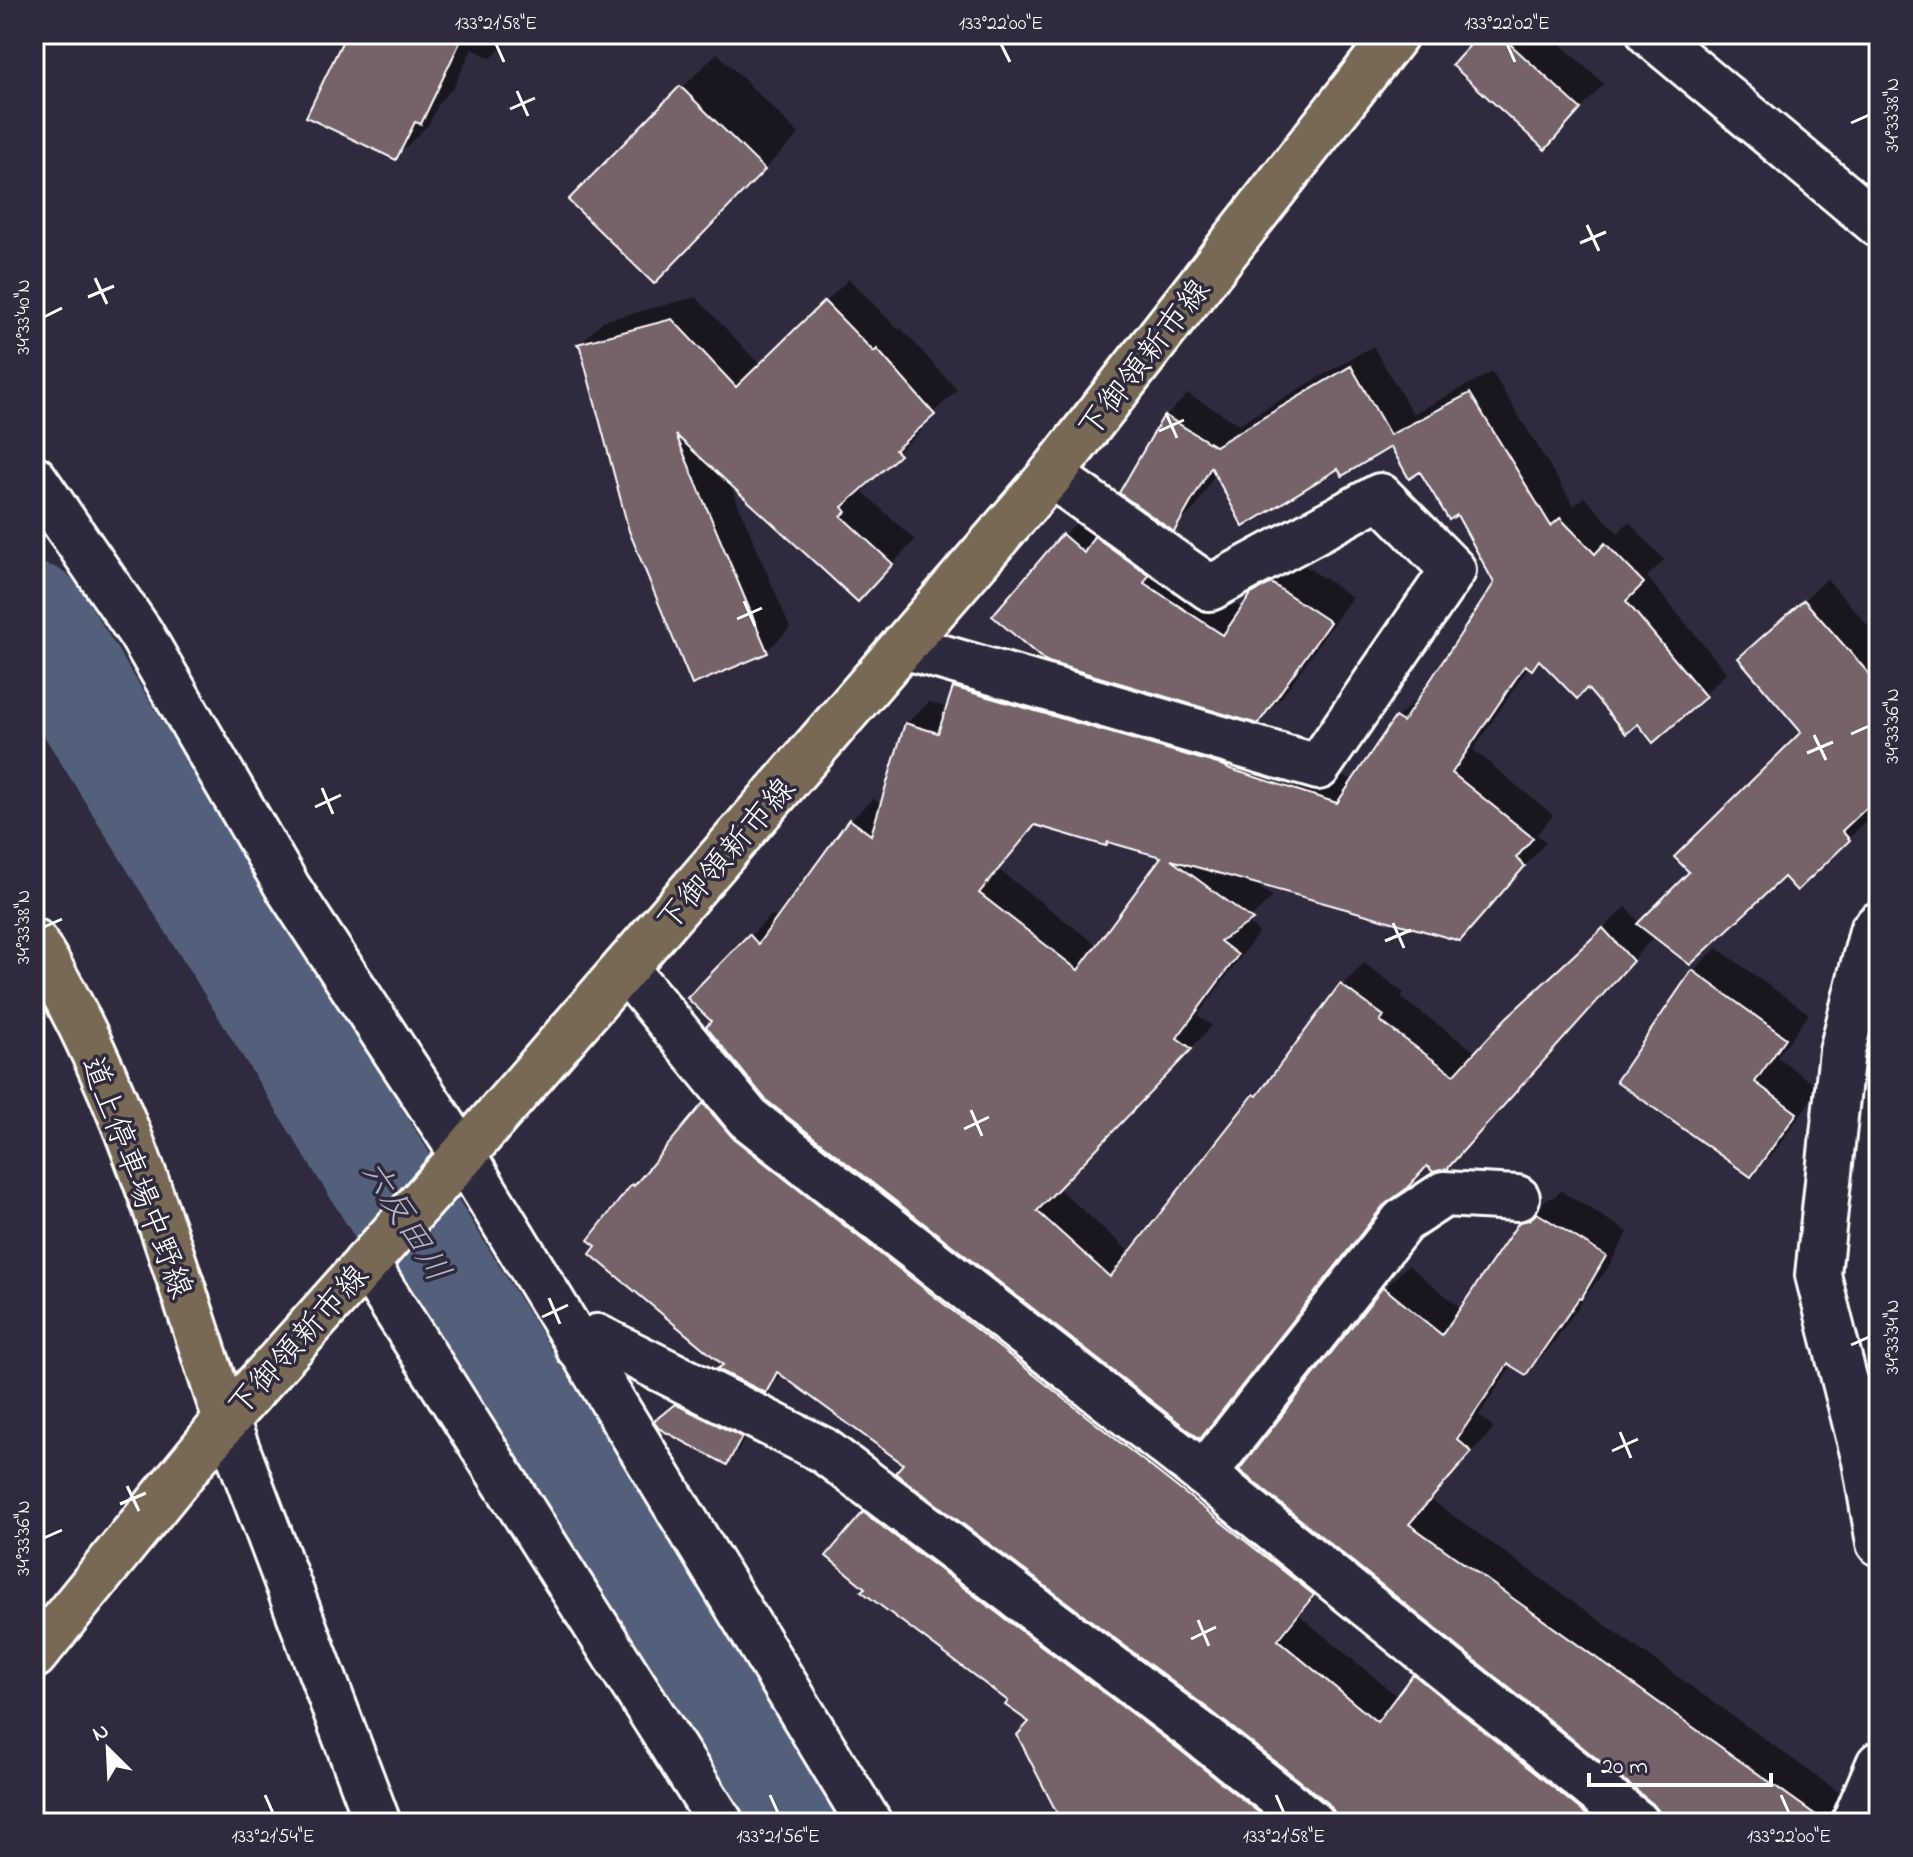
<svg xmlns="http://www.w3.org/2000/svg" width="1913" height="1857" font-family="'Indie Flower','Klee One',sans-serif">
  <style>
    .shadow { fill: #0007; fill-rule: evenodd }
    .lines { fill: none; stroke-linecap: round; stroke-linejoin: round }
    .river { stroke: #53607b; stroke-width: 108 }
    .building { fill: #756369; stroke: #fff; stroke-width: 2; fill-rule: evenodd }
    .minor-casing { stroke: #fff; stroke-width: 50 }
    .major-casing { stroke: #fff; stroke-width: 50 }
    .minor { stroke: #2f2a3d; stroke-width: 44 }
    .major { stroke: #776954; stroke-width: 44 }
    .ticks { fill: none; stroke: #fff; stroke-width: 3 }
    .labels { text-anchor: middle; stroke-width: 7; stroke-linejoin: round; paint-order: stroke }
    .street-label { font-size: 32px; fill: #fff; stroke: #2f2a3d }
    .water-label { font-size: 34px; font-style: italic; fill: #b2b7c4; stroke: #2f2a3d }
    .neatline { fill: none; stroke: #fff; stroke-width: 3 }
    .ticks-label { font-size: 20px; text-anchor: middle; fill: #fff }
  </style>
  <rect width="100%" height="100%" fill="#2f2a3d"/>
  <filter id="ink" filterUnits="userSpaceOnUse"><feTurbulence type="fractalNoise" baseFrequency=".0125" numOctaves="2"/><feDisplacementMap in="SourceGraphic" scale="16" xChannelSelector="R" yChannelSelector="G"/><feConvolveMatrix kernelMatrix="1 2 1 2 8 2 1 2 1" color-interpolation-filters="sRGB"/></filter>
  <g filter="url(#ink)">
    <!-- shadow -->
    <g class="shadow">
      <path d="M348,34H515L491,58L472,49L453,88L440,101L429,124L395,158Z"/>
      <path d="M1483,34H1549L1604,84L1545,147Z"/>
      <path d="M717,53L799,134L654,281L571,200Z"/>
      <path d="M849,279L899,330L901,328L957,390L918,427L922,430L865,483L868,487L863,492L915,540L881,576L728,480L790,628L767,651L580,344L603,321L696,297L761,366Z"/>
      <path d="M1373,346L1413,414L1492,372L1574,506L1584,497L1618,533L1629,522L1664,560L1647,577L1727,673L1653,740L1638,721L1587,685L1541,659L1531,668L1529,666L1473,750L1553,815L1537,834L1546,842L1482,916L1459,939L1251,881L1273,897L1246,922L1259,932L1198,1015L1212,1026L1058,1188L1131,1253L1255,1095L1274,1077L1342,986L1364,963L1404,993L1401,998L1477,1053L1531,996L1626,907L1640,923L1692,872L1804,732L1741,658L1827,579L1879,638V809L1797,888L1784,874L1655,935L1469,1144L1428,1164L1394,1196L1222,1414L1200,1436L714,1021L690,998L772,914L778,920L851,820L873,798L882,805L906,724L929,702L949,708L955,688L977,666L1355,780L1397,718L1419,696L1421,698L1497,583L1458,513L1420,470L1391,445L1339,467L1216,472L1196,507L1173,529L1166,416L1188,394L1239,424ZM1038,823L1164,856L1098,946L999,870Z"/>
      <path d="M1087,512L1167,558L1243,609L1278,571L1296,560L1352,597L1282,697L1258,721L1063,536Z"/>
      <path d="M1717,948L1809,1014L1777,1057L1819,1088L1775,1151L1751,1175L1693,971Z"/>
      <path d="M728,1081L1335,1570L1300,1616L1398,1697L1414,1676L1437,1652L1652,1823H1338L1337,1812L1329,1802L905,1464L783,1373L765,1391L725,1364L591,1240L634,1185Z"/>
      <path d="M1561,1191L1628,1232L1604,1274L1595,1283L1549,1349L1526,1373L1513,1364L1479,1415L1494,1428L1430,1499L1844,1796L1824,1823H1663L1662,1814L1654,1802L1242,1470L1385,1288L1408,1265L1462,1309L1521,1224L1545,1200L1554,1197Z"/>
      <path d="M688,1393L752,1425L738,1451L726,1463L668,1410Z"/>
      <path d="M888,1490L1328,1823H1064L1031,1722L1011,1701L829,1556Z"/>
    </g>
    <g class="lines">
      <!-- river -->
      <path class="river" d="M34,617L781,1823"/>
    </g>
    <!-- building -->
    <g class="building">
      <path d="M346,34H464L421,124L415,122L396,160L306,117Z"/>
      <path d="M1480,34H1499L1581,109L1545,150L1452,65Z"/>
      <path d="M680,86L765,170L654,284L568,200Z"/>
      <path d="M824,301L874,352L877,349L935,415L895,450L900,455L842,507L846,512L841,516L893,564L858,602L676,435L768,653L692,685L629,531L580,347L577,344L672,319L736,387Z"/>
      <path d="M1351,366L1390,435L1470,393L1551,526L1560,518L1595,554L1605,543L1644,583L1626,601L1706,697L1653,743L1638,724L1626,734L1587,688L1577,699L1539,660L1532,670L1525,665L1452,773L1533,838L1516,858L1525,866L1460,941L1171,860L1253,920L1220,941L1238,955L1177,1038L1192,1049L1037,1211L1110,1277L1254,1094L1257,1096L1340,984L1384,1016L1380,1021L1454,1075L1506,1018L1603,928L1633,961L1447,1169L1433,1172L1427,1166L1406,1189L1383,1206L1200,1439L766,1100L706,1027L711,1021L687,998L749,934L758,944L849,819L871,835L905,723L938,733L953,687L1228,767L1227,768L1337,803L1395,717L1403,722L1494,583L1457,515L1449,520L1420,472L1409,479L1391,447L1342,476L1338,469L1243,527L1211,467L1174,532L1119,493L1164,415L1215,446ZM1035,825L1106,846L1108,842L1161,857L1078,970L979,893Z"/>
      <path d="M1062,534L1084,553L1094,536L1149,575L1144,583L1223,635L1251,594L1271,583L1330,622L1258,724L1045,661L992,616Z"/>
      <path d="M1804,600L1879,685V796L1842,831L1850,840L1797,891L1784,877L1690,965L1637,924L1689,872L1674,857L1801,732L1738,658Z"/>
      <path d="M1692,970L1786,1038L1755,1082L1797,1113L1751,1177L1616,1081Z"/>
      <path d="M703,1103L733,1138L1314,1595L1278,1640L1377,1722L1413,1674L1597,1823H1336L1335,1813L1328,1803L1210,1710L895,1473L903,1464L777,1372L766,1393L717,1369L723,1365L590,1254L596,1246L588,1240L632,1184L634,1186Z"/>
      <path d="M1537,1213L1606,1256L1581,1299L1579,1298L1526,1375L1508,1364L1457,1439L1472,1452L1409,1524L1827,1823H1661L1660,1813L1653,1804L1239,1470L1383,1287L1442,1335L1519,1222L1529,1220Z"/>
      <path d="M675,1404L742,1437L727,1465L658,1428L654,1421Z"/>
      <path d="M863,1512L1180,1750L1272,1823H1062L1017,1735L1029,1722L1005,1705L1008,1701L861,1591L865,1588L826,1556Z"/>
    </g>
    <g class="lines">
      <defs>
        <g id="minor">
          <path d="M1650,34L1879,225"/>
          <path d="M34,478L141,634L288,888L463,1155L869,1823"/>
          <path d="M903,646L1318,767L1453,570L1380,496L1210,588L1051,475"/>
          <path d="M1879,924L1872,931L1842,1051L1818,1275L1865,1461L1879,1543"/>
          <path d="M625,968L748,1118L1204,1474L1637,1823"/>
          <path d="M366,1263L721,1823"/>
          <path d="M578,1347L597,1337L823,1450L1195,1730L1312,1823"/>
          <path d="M226,1420L378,1823"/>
          <path d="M1204,1474L1403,1221L1444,1194L1517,1198"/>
          <path d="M1854,1823L1879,1764"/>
        </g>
        <g id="major">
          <path d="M34,941C125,1087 171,1258 226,1420"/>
          <path d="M34,1656L226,1420L463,1155L1051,475L1396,34"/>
        </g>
      </defs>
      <!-- minor casing -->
      <use href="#minor" class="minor-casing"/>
      <!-- major casing -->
      <use href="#major" class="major-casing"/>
      <!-- minor -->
      <use href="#minor" class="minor"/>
      <!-- major -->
      <use href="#major" class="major"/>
    </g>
  </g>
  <!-- ticks -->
  <path class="ticks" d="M496,44L504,62M1001,44L1010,62M1507,44L1515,62M517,91L528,116M510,109L535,98M1851,123L1869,115M1587,225L1599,251M1580,243L1606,232M95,278L107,304M88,297L114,286M44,317L62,308M1166,413L1177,438M1159,431L1184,420M744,601L755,626M737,619L762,608M1851,734L1869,726M1814,735L1826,760M1807,753L1833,742M322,788L333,814M315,807L341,795M1393,923L1404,948M44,927L62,919M1385,941L1411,930M971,1110L982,1136M964,1129L989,1117M549,1298L560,1324M542,1317L568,1305M1851,1345L1869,1337M1620,1432L1631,1458M1612,1451L1638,1439M127,1486L139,1511M120,1504L146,1493M44,1538L62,1530M1198,1620L1209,1646M1191,1639L1216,1627M265,1795L273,1813M770,1795L778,1813M1276,1795L1284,1813M1781,1795L1789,1813"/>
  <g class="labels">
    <!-- street labels -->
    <g class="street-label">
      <text transform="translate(1143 358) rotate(-52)" y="11">下御領新市線</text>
      <text transform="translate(725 854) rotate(-49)" y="11">下御領新市線</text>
      <text transform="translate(138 1177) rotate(69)" y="11">道上停車場中野線</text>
      <text transform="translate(297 1340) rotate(-48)" y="11">下御領新市線</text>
    </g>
    <!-- water labels -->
    <g class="water-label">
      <text transform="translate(407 1220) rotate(58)" y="12">六反田川</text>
    </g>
  </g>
  <!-- margin -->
  <rect width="1913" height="1857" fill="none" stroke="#2f2a3d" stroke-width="88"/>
  <!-- north arrow -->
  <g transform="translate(108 1749) rotate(336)" stroke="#2f2a3d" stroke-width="6" paint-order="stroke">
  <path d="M0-6L14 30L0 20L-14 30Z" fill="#ffffff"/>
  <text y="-12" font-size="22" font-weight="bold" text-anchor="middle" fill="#ffffff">N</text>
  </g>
  <!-- scale -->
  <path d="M1589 1773v12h182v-12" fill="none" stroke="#ffffff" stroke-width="4"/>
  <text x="1601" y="1773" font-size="24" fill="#ffffff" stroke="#2f2a3d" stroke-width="6" paint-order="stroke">20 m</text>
  <rect x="44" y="44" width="1825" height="1769" class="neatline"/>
  <g class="ticks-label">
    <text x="496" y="29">133°21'58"E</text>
    <text x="1001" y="29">133°22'00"E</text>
    <text x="1507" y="29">133°22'02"E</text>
    <text transform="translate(1891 115) rotate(-90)" y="7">34°33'38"N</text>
    <text transform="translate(22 317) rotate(-90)" y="7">34°33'40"N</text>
    <text transform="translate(1891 726) rotate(-90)" y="7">34°33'36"N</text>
    <text transform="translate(22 927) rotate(-90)" y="7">34°33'38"N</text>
    <text transform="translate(1891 1337) rotate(-90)" y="7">34°33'34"N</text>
    <text transform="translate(22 1538) rotate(-90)" y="7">34°33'36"N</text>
    <text x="273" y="1842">133°21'54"E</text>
    <text x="778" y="1842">133°21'56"E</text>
    <text x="1284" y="1842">133°21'58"E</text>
    <text x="1789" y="1842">133°22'00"E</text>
  </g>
</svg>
